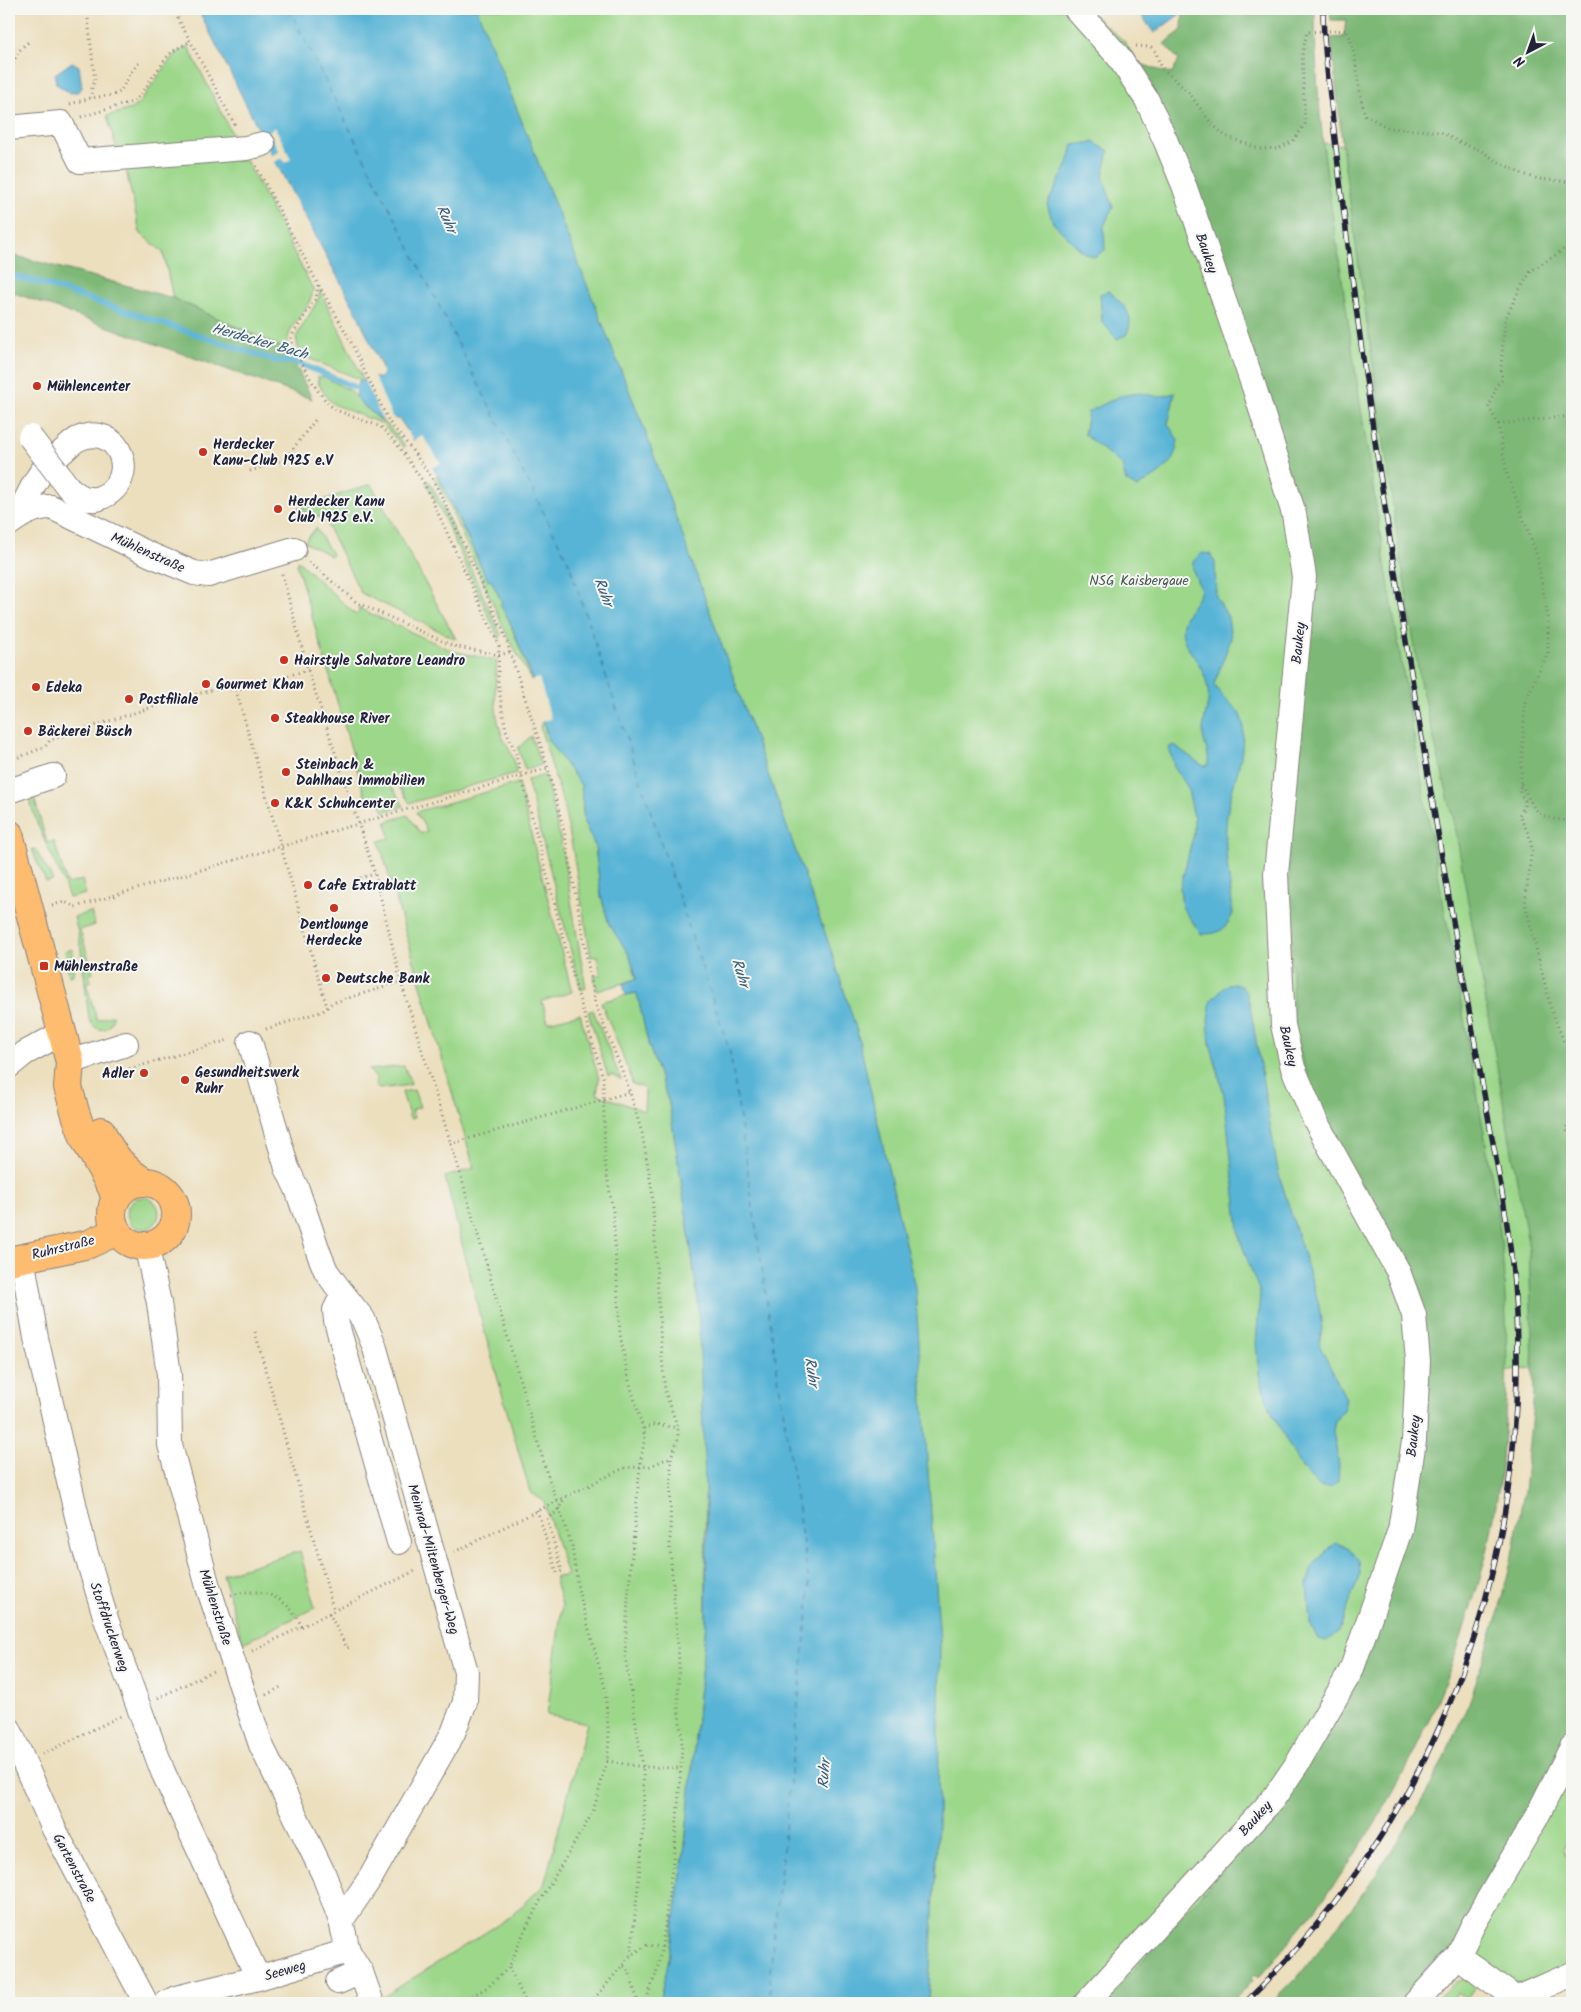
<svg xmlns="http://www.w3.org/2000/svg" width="1581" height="2012" font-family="Kalam,sans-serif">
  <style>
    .green { fill: #9cd78a; stroke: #5f7c62 }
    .forest { fill: #7db876; stroke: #506d58 }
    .water { fill: #58b4d6; stroke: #3d6b88 }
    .pier { fill: #ecdfbe }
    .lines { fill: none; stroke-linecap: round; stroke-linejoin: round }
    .stream { stroke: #58b4d6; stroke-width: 6 }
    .ferry { stroke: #385c79; stroke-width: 1; stroke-dasharray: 6 5; stroke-linecap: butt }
    .minor-casing { stroke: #87807c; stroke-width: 26 }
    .major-casing { stroke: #87807c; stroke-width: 30 }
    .path { stroke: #87807c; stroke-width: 3; stroke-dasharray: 1 4; stroke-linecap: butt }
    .minor { stroke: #fff; stroke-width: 24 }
    .major { stroke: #fdbc70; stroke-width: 28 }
    .rail-casing { stroke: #22223b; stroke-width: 5.5 }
    .rail { stroke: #f6f6f2; stroke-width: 4; stroke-dasharray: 11; stroke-linecap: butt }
    .minor-bridge-casing { stroke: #87807c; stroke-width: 26; stroke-linecap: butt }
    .minor-bridge { stroke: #fff; stroke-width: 24 }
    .poi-dot { fill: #c8321e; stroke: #f6f6f2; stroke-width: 2 }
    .labels { text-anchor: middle; stroke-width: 4; stroke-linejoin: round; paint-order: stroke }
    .street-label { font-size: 14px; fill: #22223b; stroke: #f6f6f2 }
    .poi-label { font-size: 14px; font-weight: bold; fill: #22223b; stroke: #f6f6f2; text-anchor: start }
    .park-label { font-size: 14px; fill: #475853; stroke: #f6f6f2 }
    .water-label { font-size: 15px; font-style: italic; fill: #385c79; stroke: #f6f6f2 }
  </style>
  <rect width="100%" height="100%" fill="#f6f6f2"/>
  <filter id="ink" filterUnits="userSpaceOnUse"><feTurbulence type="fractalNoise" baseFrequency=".02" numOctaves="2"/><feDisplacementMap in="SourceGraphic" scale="10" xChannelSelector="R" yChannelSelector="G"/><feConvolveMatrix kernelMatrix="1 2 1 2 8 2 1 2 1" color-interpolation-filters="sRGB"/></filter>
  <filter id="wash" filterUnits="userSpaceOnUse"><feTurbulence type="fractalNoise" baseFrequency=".0096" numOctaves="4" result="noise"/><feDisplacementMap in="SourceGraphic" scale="20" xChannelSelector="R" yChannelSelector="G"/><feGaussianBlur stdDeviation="1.12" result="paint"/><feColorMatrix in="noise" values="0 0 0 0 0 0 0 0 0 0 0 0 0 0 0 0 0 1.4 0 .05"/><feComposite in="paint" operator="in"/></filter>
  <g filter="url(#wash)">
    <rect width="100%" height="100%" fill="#ecdfbe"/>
    <!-- green -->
    <g class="green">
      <path d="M469,9H1086L1124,41L1161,98L1314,142L1392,150L1567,1363L1496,1373L1222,2003H867Z"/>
      <path d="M188,46L233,136L230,139L118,153L107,116L131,109L139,103L173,56Z"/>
      <path d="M246,160L313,289C312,312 281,326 289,351L173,298L163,252L140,233L124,161Z"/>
      <path d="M320,290L364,381L303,356L298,347L296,337L318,300Z"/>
      <path d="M317,377H324L351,391L364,406L385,424L386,423L405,446L403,447L383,424L335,405L328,399L317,381L319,380Z"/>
      <path d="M437,475L488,581L491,580L502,602L500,604L509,620L532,680H531L506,633L446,499L434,478Z"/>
      <path d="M429,481L443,507L501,635L499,639L440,509L426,483Z"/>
      <path d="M371,484L456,639L361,593L325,521L320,517L297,509Z"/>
      <path d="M316,528L332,554L331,556L304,542Z"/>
      <path d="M297,560L356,615L359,612L358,608L453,651L497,661C495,684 493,709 501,732C503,740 508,746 511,753C514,759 515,766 516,773L410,803L397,784L392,787L404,806L384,812L378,797L366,799L297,566Z"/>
      <path d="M542,721H543L548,740L581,785L584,822L595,846L601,896L609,924L630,956L637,979L597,991L594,976L601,975L597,956L591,957L571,840L562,800L540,727Z"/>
      <path d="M531,736L541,765L525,770L518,748Z"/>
      <path d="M545,775L561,842L586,988L581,990L527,780Z"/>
      <path d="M518,783L572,992L542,1001L548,1022L580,1014L599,1079L597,1094L644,1111L645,1090L642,1087L632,1084L630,1074L601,1002L637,992L648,1043L669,1103L686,1212L698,1301L705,1454L706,1622L685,1845L670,1954L659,2003H382L380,1999L510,1917L544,1885L587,1723L547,1715L562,1605L554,1578L567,1575L544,1501L530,1492L484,1330L445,1177L474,1168L379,841L390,838L386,822L389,821L408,815L421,834L427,831L416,812Z"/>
      <path d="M33,794L47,843L54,841L67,884L82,880L86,894L69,898C58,862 36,832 29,795Z"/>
      <path d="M35,849L53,880L46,882L32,850Z"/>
      <path d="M91,912L95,925L80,930L93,973L89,975L91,981L86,983L97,1020L113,1015C112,1033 96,1034 89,1019C84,983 84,952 74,917Z"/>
      <path d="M73,949V975L69,976L65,951Z"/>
      <path d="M593,1010L621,1080L613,1075L608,1076L588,1012Z"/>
      <path d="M404,1066L411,1083L410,1085L379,1089L375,1086L376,1078L369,1070Z"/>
      <path d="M414,1090L420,1107L414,1109L412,1112L414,1118L410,1119L402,1092Z"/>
      <circle cx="143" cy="1213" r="16"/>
      <path d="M300,1551L315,1608L243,1643L223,1574Z"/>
      <path d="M1572,1759V1824L1563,1849L1572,1868L1568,1871L1572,1878V1964C1539,1979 1524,1996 1492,1967C1485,1961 1477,1955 1472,1948Z"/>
      <path d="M1465,1979L1480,1982L1466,1998L1458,1992L1450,2003H1432L1456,1982Z"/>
    </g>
    <!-- forest -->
    <g class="forest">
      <path d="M1183,9H1311L1315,15C1315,124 1336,233 1351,341C1379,534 1411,726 1446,918C1457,982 1469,1046 1480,1110C1488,1157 1498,1204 1502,1252C1510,1347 1509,1444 1490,1538C1484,1568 1474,1597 1465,1626C1422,1759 1353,1874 1258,1977L1254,1974L1251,1978L1253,1981L1232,2003H1104L1256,1833L1369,1644L1427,1342L1324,1124L1296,1042L1293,1014L1288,825L1313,584V551L1302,517L1132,61L1171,74L1179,60L1164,44L1182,30Z"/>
      <path d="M1330,9H1572V1729L1533,1809L1449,1954L1404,2003H1272L1297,1978L1330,1936L1366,1889L1401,1836L1431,1785L1469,1703L1496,1620L1510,1566L1524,1492L1534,1393L1529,1249L1454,821L1421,687L1399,548L1344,161L1331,38L1344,37L1346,20H1331Z"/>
      <path d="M9,254L173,298L289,351L312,399L194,358L9,291Z"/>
    </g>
    <!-- water -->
    <g class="water">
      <path d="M198,9H477L644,428L829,944L857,1031L915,1287L940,1641L938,1825L928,2003H659L670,1954L685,1845L706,1622L707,1535L698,1301L686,1212L669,1103L648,1043L637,993L626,995L623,984L637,978L630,956L609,924L601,896L595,846L584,822L581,785L548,740L536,688L509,620L500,604L502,602L491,580L488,581L439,477L400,420L394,418L383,421L364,406L356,397L359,380L364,381L373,376L379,379L383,374L382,368L357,313L267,146Z"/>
      <path d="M1137,9H1181L1183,12L1154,33Z"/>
      <path d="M72,62L79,66L82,88L77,92L70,93L56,84L55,74Z"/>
      <path d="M1093,142L1109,151L1103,176L1113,207L1104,226L1105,250L1095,257L1084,253L1053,223L1047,204L1068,164L1073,145Z"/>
      <path d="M1109,291C1123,305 1137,315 1126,335L1117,339L1102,322L1100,294Z"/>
      <path d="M1140,393L1159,397L1175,393L1168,424L1178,440L1174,459L1160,473L1137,488L1126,481L1122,465L1084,434L1088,412L1120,396Z"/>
      <path d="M1203,553L1210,554L1215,562L1216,597L1228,617L1231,639L1214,684C1220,698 1238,705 1242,720C1244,724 1243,731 1243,736C1243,767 1227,795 1226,826C1224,856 1231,885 1233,914C1224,931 1220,934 1201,934L1182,907L1180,888L1194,833V817L1187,786L1174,767L1169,747L1174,745L1203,766L1208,765C1210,755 1204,745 1203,735C1202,718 1212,702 1207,685C1206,680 1204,674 1202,670C1195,655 1179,643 1183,624C1186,611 1197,603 1201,590L1193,571V562L1199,555Z"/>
      <path d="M1234,984L1242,986L1247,995L1250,1005L1278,1171L1319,1304L1322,1329L1319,1344L1346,1399L1344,1408L1335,1421L1333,1431L1339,1465L1338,1481L1331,1487H1321L1316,1484L1299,1464L1269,1407L1259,1375L1256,1344L1260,1293L1240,1240L1224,1095L1210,1043L1208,1020L1211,1000L1227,985Z"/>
      <path d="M1335,1543L1348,1547L1359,1561L1360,1574L1339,1631L1327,1641L1318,1639L1310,1624L1307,1584L1313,1565Z"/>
    </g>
    <!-- pier -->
    <g class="pier">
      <path d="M275,127L291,159L285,163L282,158L273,162L270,156L279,152L269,131Z"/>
      <path d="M373,373L392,417L395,418L389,422L384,423L363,378Z"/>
      <path d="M422,435L441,463L432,468L413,441Z"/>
      <path d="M539,678L551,719L542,721L531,680Z"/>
    </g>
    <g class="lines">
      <!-- stream -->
      <path class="stream" d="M9,275L37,282L277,361L296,362L357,388L366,390"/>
      <!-- ferry -->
      <path class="ferry" d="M289,9L568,561L730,1052L810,1591L770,1972V2003"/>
    </g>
  </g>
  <g filter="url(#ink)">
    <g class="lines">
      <defs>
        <g id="minor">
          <path d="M1076,9L1118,56L1147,100L1166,142L1185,188L1254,387L1294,514L1304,577L1276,874L1283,1025L1293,1068L1315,1120L1398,1271L1414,1315L1418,1361L1414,1441L1400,1530L1351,1671L1297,1764L1273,1799L1086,2003"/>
          <path d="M9,128L61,123L80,161L246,148L263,144"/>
          <path d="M18,516C26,501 33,482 44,469C48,463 55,458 61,453C66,449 72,442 78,439C119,420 142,479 102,497C90,503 77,496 68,487"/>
          <path d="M9,524C22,514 35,507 51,507L151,555L194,573L208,575L294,549"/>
          <path d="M9,791L53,776"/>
          <path d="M250,1042L287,1168L297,1189L319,1254L326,1271L336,1285L363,1319L374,1345L466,1672L465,1702L453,1733L371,1877L341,1921"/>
          <path d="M70,1062L126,1044"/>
          <path d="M9,1066L25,1053L62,1033"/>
          <path d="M148,1246L149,1258L159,1303L169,1375L170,1445L208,1587L261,1745L324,1875L341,1921L348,1951"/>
          <path d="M22,1257L36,1338L84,1547L107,1622L163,1772L258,1978"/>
          <path d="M343,1294L335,1310L336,1321L399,1542"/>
          <path d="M9,1729L54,1829L146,2003"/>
          <path d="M1458,1956L1516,1999"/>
          <path d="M338,1982L361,1972"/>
          <path d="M166,2003L176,1998L258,1978L348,1951L361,1972L372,2003"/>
          <path d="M1415,2003L1458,1956L1473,1925L1535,1820L1572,1747"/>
          <path d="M1513,2003L1516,1999L1572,1974"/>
        </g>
        <g id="major">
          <path d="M9,834L70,1062L68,1087L76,1115L85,1140L112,1188L116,1199"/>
          <path d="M101,1131C110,1152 125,1171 145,1182"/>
          <circle cx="144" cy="1214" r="32"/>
          <path d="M9,1261L89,1244L117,1231"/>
        </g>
      </defs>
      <!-- minor casing -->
      <use href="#minor" class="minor-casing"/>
      <!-- major casing -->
      <use href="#major" class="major-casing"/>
      <!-- path -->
      <g class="path">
        <path d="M173,9L236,127"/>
        <path d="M88,19L95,81L92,86L91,98"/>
        <path d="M1136,46L1151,47L1156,52L1160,66L1189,93L1211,123L1225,136L1260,149L1279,148L1293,141L1305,124L1302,55L1307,32L1347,30C1358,57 1357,87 1365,115L1389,128L1441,132L1459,142L1480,150L1495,160L1520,173L1538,179L1572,182"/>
        <path d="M70,104L91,98L113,95L120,92L132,71L139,63"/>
        <path d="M15,108C11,86 6,56 29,42"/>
        <path d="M81,117L132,102L139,96L167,57L173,51L191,41"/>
        <path d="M256,166L318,284L349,338L389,422L409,446L432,478L445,503L504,634L548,768L565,835L595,1003L627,1083L642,1133L652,1190L661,1346L665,1391L678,1428V1439L671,1457L670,1548L679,1660L678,1707L682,1738L681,1768L675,1844L662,1947L656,1974L645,2003"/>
        <path d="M1572,244L1531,271L1518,292L1505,320L1501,367L1502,380L1497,385L1489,407L1498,424L1572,416"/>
        <path d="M318,285L316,298L291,337V342C302,363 317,397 336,410L381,427L397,444L424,483L499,645L498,681L502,709L506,730L515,751L577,991L603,1077L605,1163L613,1212L620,1334L628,1377L645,1436L640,1466L628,1598L625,1655L643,1767L644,1826L631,1955"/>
        <path d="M1498,424L1507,474L1537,556L1548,618V653L1525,701L1520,793L1525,801L1524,807L1519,815L1529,835L1532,848L1525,903L1551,1009L1572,1062"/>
        <path d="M250,471L285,459L316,419"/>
        <path d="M309,562L356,602L453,646L499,655L510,652"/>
        <path d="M282,574L308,670L375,874L401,982L460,1173L548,1477L557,1501"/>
        <path d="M236,690L327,1007"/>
        <path d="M9,761L45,747L50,740L184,697L217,689L236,690L308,670"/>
        <path d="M1521,784C1536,813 1538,819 1572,821"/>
        <path d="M360,878L375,874"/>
        <path d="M52,905L65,902L75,907L548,768"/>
        <path d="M266,1029L323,1011L332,1003L401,982"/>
        <path d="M115,1073L229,1040"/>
        <path d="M1572,1112L1566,1129L1572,1141"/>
        <path d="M450,1144L630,1092"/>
        <path d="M255,1332L334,1611"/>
        <path d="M644,1429L655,1424L678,1428"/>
        <path d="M537,1510L557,1573L562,1571L547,1518L557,1512L564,1499"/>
        <path d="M454,1552L624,1468L650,1466L671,1457"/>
        <path d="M231,1595C263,1586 288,1597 302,1627"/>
        <path d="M329,1613L347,1648L350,1647"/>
        <path d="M252,1651L417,1570"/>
        <path d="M266,1695L281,1687"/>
        <path d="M158,1698L215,1670"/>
        <path d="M43,1754L121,1716"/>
        <path d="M607,1761L643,1767L681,1768"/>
        <path d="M624,1966L630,1974L638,2003"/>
        <path d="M509,1967L526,2003"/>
        <path d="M595,1998L598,2003"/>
        <path d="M459,2003L488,1987L509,1967L525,1930L544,1894L593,1812L607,1761L609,1741L605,1688L578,1589L572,1546L559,1508"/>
        <path d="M585,2003L595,1998L631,1955L647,1945L662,1947"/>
      </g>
      <!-- minor -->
      <use href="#minor" class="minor"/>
      <!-- major -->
      <use href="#major" class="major"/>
      <defs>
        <path id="rail" d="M1245,2003C1434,1818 1528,1578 1516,1314C1513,1251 1502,1189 1490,1127C1478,1058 1465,990 1453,921C1417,714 1383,508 1355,300C1347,238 1339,176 1332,113C1328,78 1323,44 1323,9"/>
      </defs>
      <!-- rail casing -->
      <use href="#rail" class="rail-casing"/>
      <!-- rail -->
      <use href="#rail" class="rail"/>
      <defs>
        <path id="minor-bridge" d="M30,437L68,487"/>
      </defs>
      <!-- minor-bridge casing -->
      <use href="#minor-bridge" class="minor-bridge-casing"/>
      <!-- minor-bridge -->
      <use href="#minor-bridge" class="minor-bridge"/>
    </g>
  </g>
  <!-- markers -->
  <g class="poi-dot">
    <circle cx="37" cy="386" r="5"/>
    <circle cx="203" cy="452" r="5"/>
    <circle cx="278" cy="509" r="5"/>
    <circle cx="284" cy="660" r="5"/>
    <circle cx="206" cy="684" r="5"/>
    <circle cx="36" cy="687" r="5"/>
    <circle cx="129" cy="699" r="5"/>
    <circle cx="275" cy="718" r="5"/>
    <circle cx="28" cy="731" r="5"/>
    <circle cx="286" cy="772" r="5"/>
    <circle cx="275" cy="803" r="5"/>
    <circle cx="308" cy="885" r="5"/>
    <circle cx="334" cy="908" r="5"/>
    <rect x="39" y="961" width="10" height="10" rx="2.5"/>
    <circle cx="326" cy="978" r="5"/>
    <circle cx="144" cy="1073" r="5"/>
    <circle cx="185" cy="1080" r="5"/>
  </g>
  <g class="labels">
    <!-- street labels -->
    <g class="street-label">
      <text transform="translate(1207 253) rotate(71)" y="5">Baukey</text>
      <text transform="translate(148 552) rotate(24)" y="5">Mühlenstraße</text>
      <text transform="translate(1298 643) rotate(-84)" y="5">Baukey</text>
      <text transform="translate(1289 1046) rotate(77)" y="5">Baukey</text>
      <text transform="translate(63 1247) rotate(-14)" y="5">Ruhrstraße</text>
      <text transform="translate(1413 1436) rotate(-84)" y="5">Baukey</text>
      <text transform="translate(434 1559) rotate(74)" y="5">Meinrad-Miltenberger-Weg</text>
      <text transform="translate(216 1607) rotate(72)" y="5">Mühlenstraße</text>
      <text transform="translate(110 1627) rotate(71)" y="5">Stoffdruckerweg</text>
      <text transform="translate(1255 1818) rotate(-48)" y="5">Baukey</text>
      <text transform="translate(75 1868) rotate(62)" y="5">Gartenstraße</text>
      <text transform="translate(285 1970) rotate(-16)" y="5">Seeweg</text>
    </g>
    <!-- poi labels -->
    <g class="poi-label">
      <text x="47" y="391">Mühlencenter</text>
      <text x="213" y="449">Herdecker<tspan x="213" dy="16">Kanu-Club 1925 e.V</tspan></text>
      <text x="288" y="506">Herdecker Kanu<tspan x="288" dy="16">Club 1925 e.V.</tspan></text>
      <text x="294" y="665">Hairstyle Salvatore Leandro</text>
      <text x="216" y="689">Gourmet Khan</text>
      <text x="46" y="692">Edeka</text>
      <text x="139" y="704">Postfiliale</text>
      <text x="285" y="723">Steakhouse River</text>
      <text x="38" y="736">Bäckerei Büsch</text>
      <text x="296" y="769">Steinbach &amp;<tspan x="296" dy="16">Dahlhaus Immobilien</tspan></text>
      <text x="285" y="808">K&amp;K Schuhcenter</text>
      <text x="318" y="890">Cafe Extrablatt</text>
      <text x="334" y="929" text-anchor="middle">Dentlounge<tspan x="334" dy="16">Herdecke</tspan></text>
      <text x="54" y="971">Mühlenstraße</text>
      <text x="336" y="983">Deutsche Bank</text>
      <text x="195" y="1077">Gesundheitswerk<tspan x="195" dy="16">Ruhr</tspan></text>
      <text x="134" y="1078" text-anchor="end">Adler</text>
    </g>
    <!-- park labels -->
    <g class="park-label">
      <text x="1139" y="585">NSG Kaisbergaue</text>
    </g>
    <!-- water labels -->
    <g class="water-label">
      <text transform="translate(447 219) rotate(66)" y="5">Ruhr</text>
      <text transform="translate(260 341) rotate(16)" y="5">Herdecker Bach</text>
      <text transform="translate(604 592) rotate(69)" y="5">Ruhr</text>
      <text transform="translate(741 973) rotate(73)" y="5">Ruhr</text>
      <text transform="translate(812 1372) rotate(82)" y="5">Ruhr</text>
      <text transform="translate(824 1774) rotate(-86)" y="5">Ruhr</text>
    </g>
  </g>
  <!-- margin -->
  <rect width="1581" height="2012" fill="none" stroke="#f6f6f2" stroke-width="30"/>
  <!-- north arrow -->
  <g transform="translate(1528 52) rotate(221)" stroke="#f6f6f2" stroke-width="4" paint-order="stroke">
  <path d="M0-4L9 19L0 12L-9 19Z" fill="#22223b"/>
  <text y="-8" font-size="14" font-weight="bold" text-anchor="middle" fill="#22223b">N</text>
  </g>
</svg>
